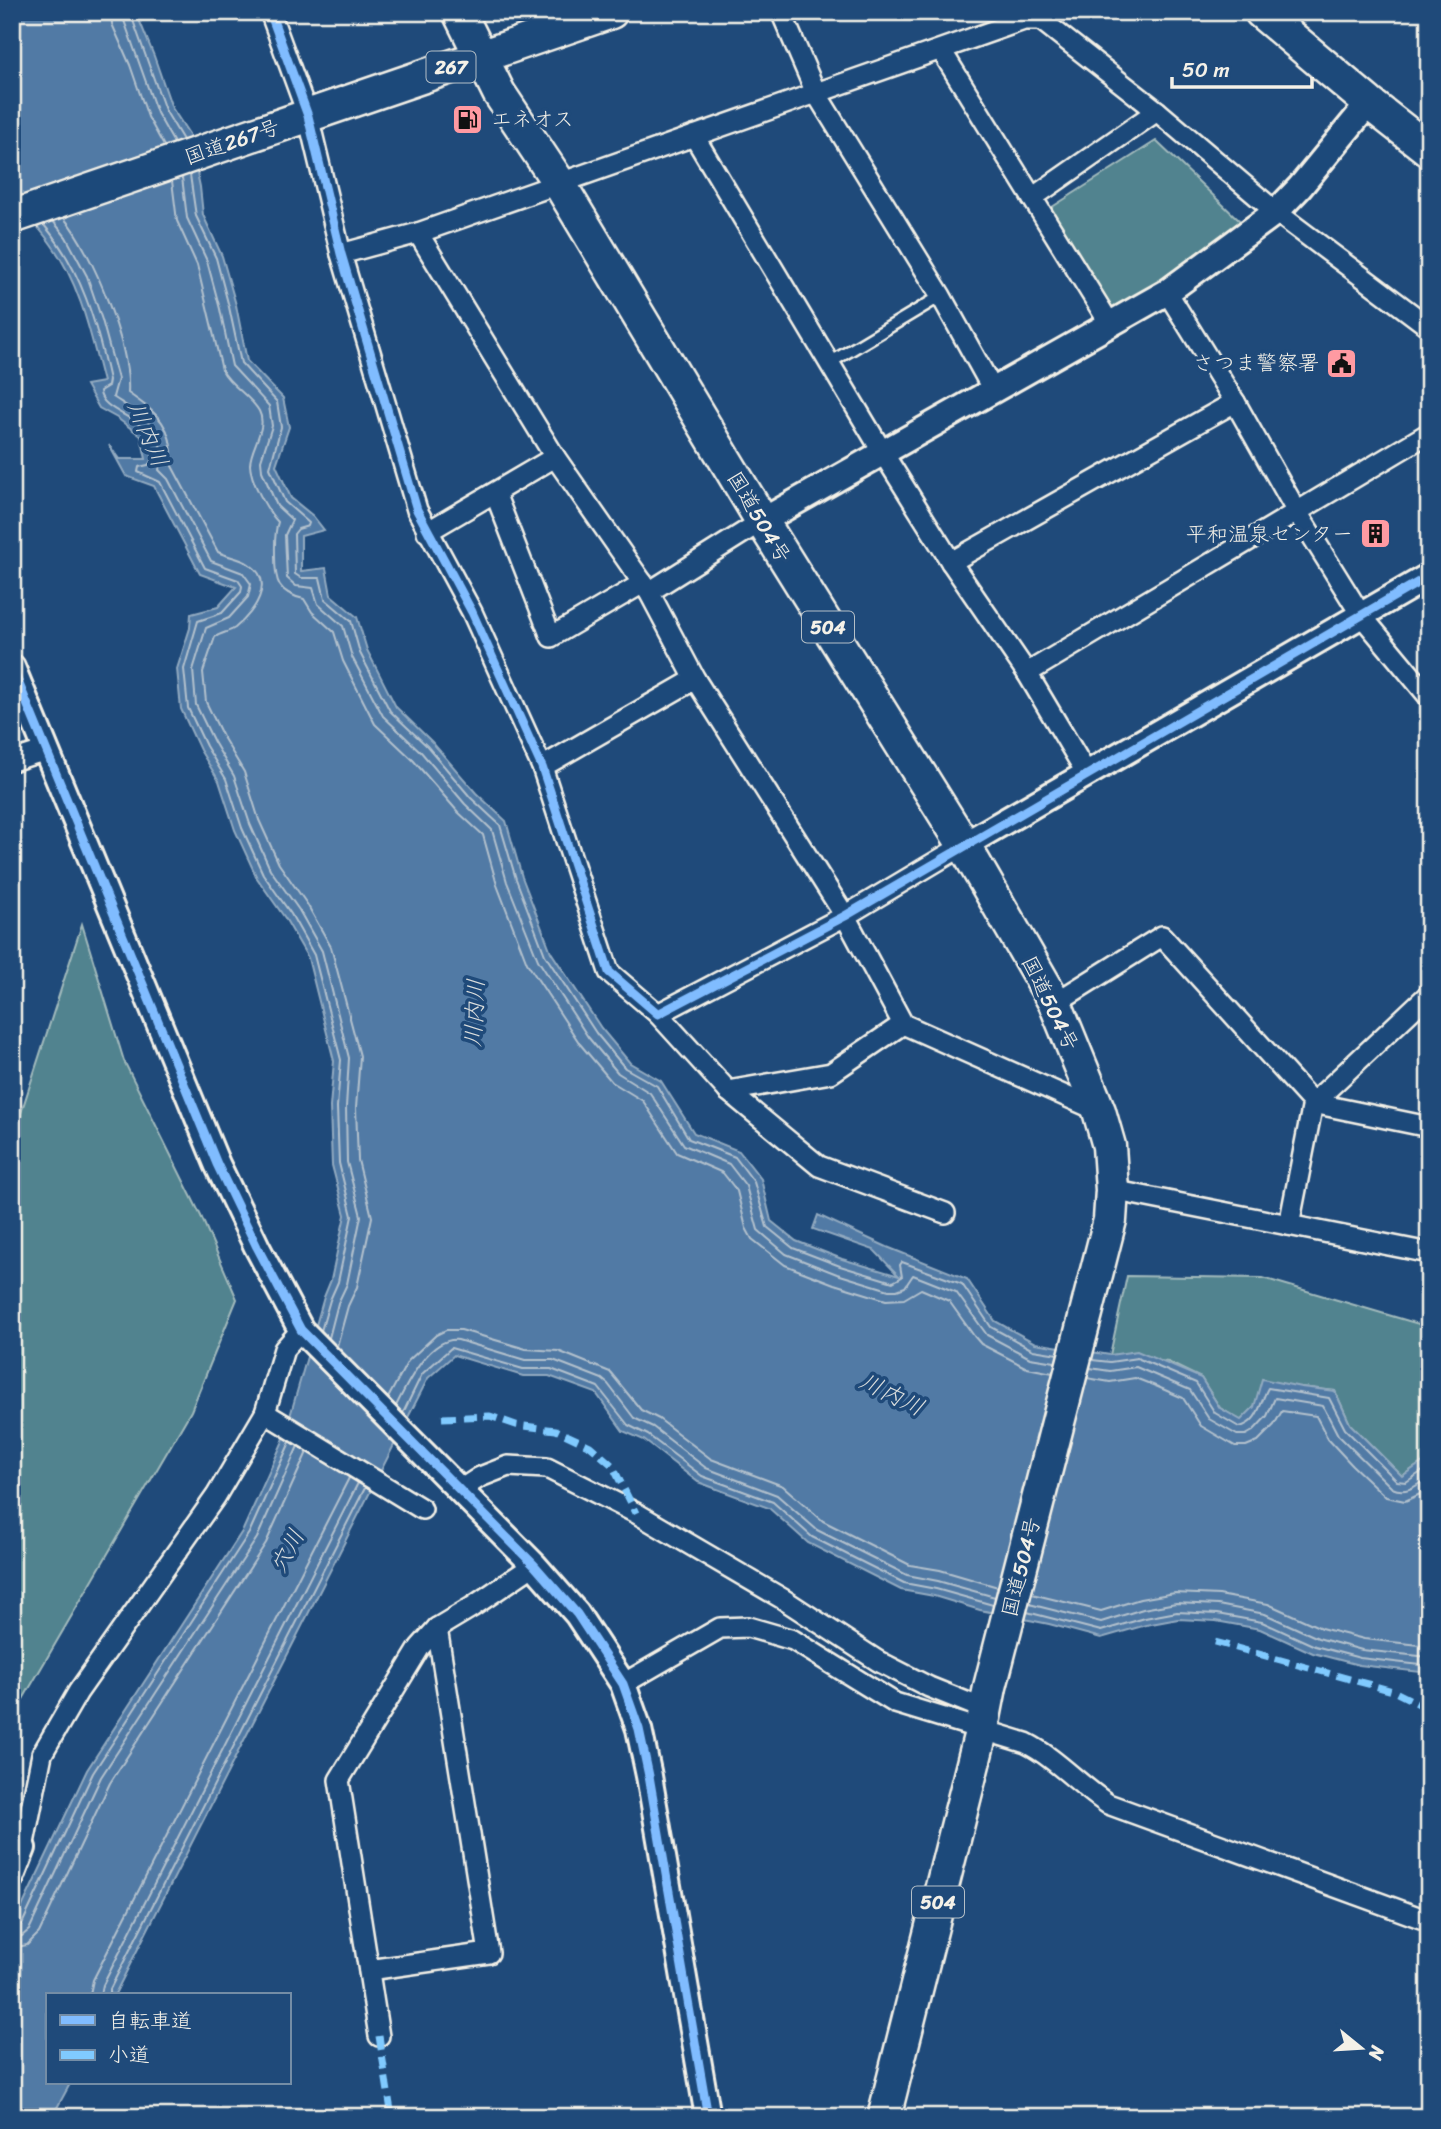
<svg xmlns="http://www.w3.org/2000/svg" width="1441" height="2129" font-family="Sriracha,'Klee One',sans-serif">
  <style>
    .green { fill: #51838f; stroke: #a2babc; stroke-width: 2 }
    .water { fill: #517aa5; stroke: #92aac0; stroke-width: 2 }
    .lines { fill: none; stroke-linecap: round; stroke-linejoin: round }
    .shore { stroke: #b3c1cd; stroke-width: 2 }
    .service-casing { stroke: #f4f1e8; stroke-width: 15 }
    .minor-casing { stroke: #f4f1e8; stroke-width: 24 }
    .tertiary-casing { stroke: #f4f1e8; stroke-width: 30 }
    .trunk-casing { stroke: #f4f1e8; stroke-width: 37 }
    .service { stroke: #1f4a7a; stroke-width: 10 }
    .minor { stroke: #1f4a7a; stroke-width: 19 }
    .tertiary { stroke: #1f4a7a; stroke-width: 24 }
    .trunk { stroke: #1f4a7a; stroke-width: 32 }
    .quiet { stroke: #80caff; stroke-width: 7; stroke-dasharray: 14 7; stroke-linecap: butt }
    .cycleway-casing { stroke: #1f4a7a; stroke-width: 13 }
    .cycleway { stroke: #80bcff; stroke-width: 9 }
    .labels { text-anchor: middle; stroke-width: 7; stroke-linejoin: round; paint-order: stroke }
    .shield { fill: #1f4a7a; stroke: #b4bfc7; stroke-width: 2 }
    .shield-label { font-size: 19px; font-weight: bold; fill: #f4f1e8 }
    .poi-label { font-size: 21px; fill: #f4f1e8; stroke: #1f4a7a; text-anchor: end }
    .street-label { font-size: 21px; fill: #f4f1e8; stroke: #1f4a7a }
    .water-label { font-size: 23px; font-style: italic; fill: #dcdfde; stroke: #1f4a7a }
  </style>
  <rect width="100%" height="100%" fill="#1f4a7a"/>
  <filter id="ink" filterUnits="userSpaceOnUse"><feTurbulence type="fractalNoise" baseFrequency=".0143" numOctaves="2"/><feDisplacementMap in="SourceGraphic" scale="14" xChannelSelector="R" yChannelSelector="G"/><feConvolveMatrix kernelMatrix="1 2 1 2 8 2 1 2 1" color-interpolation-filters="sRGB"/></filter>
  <g filter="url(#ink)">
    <!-- green -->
    <g class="green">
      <path d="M1156,141L1241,222L1159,287L1111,311L1049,209Z"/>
      <path d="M82,924L124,1061L201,1216L237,1299L191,1411L12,1718V1141Z"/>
      <path d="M1127,1276L1263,1278L1429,1327V1458L1402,1476L1350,1424L1335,1391L1301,1387L1254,1407L1241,1421L1220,1408L1201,1378L1168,1362L1110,1355Z"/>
    </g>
    <!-- water -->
    <path class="water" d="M12,12H136L154,56L172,108L189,134L200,187L203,215L222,256L236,305L247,361L283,398L289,427L276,465L291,498L313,516L324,530L301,536V571L326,568L331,595L357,617L367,650L396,707L432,742L476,793L506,821L522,877L551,952L601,1028L630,1063L661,1081L694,1133L739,1151L761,1179L771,1221L796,1241L842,1259L899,1276L874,1250L813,1229L818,1215L887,1247L967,1279L995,1321L1035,1343L1110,1355L1137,1351L1201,1378L1220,1408L1241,1420L1254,1407L1262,1379L1301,1387L1335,1391L1350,1424L1402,1476L1429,1458V1673L1359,1665L1313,1653L1260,1629L1216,1621L1178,1619L1146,1625L1101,1638L1049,1624L980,1610L934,1596L901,1590L808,1543L769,1508L698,1482L644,1440L623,1431L596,1393L549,1376H523L454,1355L428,1378L115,1994H47V2082H71L52,2117H12V1928L87,1770L243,1530L283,1441L324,1297L331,1280L345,1215L332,1165L330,1107L334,1061L308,958L285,918L257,878L235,830L219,781L200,750L181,709L177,669L190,628L191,614L218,607L236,587L200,574L154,486L126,476L109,445L119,459H146L141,436L117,418L99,408L86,385L103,382C91,336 80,283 51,244C40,228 25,213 12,198Z"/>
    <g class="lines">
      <!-- shore -->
      <g class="shore">
        <path d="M111,12L112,24L130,65L148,117L164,146"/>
        <path d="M121,12L157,113L174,143"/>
        <path d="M130,12L165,110L183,140"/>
        <path d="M190,175L196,216L216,258L229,307L241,363L277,402L281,427L270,468L285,502L309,523L308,526L298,529L294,534L295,574L301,578H320L325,599L351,621L360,653L390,711L427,746L471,798L500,825L516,879L545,955L596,1033L625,1068L657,1086L689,1139L735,1157L754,1182L767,1227L793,1248L840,1266L893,1282L902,1277L900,1265L902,1262L962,1284L991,1327L1033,1350L1058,1354"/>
        <path d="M182,177L187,218L207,261L220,309L232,366L269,406L272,426L261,460L262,471L277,506L292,520L285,535L287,578L296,586L313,588L318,604L343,626L352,657L383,716L421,752L465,804L492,830L507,882L538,960L588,1037L618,1073L650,1093L684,1145L729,1164L746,1186L758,1230L786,1254L837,1274L889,1290H897L905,1287L913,1275L956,1292L987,1335L1030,1358L1055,1362"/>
        <path d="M172,181L177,221L197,265L222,370C230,386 250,395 259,411C268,428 251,446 250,464C250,480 267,511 278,522C274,534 275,545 275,557C275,582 278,593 304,599L312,612L334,632L343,661L375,724L413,760L458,812L483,835L497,885L527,963L580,1044L612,1082L643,1101L677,1153L723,1173L737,1191L746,1228L752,1239L785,1265L834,1284L886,1300L904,1299L921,1289L949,1301L974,1336L981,1344L1027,1368L1053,1373"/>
        <path d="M64,218C93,252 131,348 128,393C158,414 174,426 172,466L218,552C228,557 240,558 249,564C277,582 253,613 235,628C229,632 221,633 215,637L203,672L206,702L223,737L244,772L259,820L279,864L307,904L331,947L360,1056L356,1108L358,1160L372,1217L357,1287L348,1306L337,1346"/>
        <path d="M53,221L66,237L87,276L102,320L118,379L113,397C143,417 169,429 159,470L168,479L211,561L243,573L251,584L248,597L229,618L206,628L193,670L196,705L214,742L234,776L250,824L270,869L299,910L322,951L349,1058L346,1107L347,1162L361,1216L347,1284L338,1303L329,1338"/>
        <path d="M44,225C81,268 97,325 109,380L108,386L100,391C100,409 135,416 146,431C151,438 152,452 153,460L148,465L139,467L138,472L160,482L205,568L238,580L242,586L241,592L222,613L198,621L184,669L188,708L206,746L226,779L242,828L263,874L291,914L314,955L341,1060L337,1107L339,1163L352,1216L338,1282L330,1300L321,1331"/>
        <path d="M1092,1360L1110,1362L1137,1358L1196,1383L1215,1413L1239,1427C1259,1423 1260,1402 1268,1388L1329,1398L1345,1429L1397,1481L1406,1482L1429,1467"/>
        <path d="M1090,1368L1110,1371L1136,1367L1190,1390L1209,1419L1237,1435H1246L1253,1431L1267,1416L1275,1398L1323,1406L1338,1435L1392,1488C1407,1495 1417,1485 1429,1477"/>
        <path d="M1087,1378L1110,1382L1135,1378L1158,1387L1183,1398L1201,1426L1235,1446H1246L1258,1441L1274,1425L1282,1411L1316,1416L1328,1439L1352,1465L1386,1497L1405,1501L1429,1490"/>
        <path d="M388,1398L408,1361L436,1335L446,1330H461L526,1349L558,1351L610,1372L641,1410L659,1419L711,1459L783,1486L823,1521L910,1565L940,1570L998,1587"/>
        <path d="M396,1406C407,1384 429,1337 458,1340L525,1360H553L602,1379L608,1384L634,1418L653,1427L706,1468L777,1495L817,1530L907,1575L938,1581L995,1597"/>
        <path d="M403,1413L422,1374L451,1348L523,1369H551L598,1387L628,1425L648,1435L702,1476L773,1502L812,1537L904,1583L936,1589L993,1605"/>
        <path d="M1032,1594L1101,1611L1140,1599L1175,1593L1219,1595L1268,1604L1321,1628L1364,1639L1429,1646"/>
        <path d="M1029,1604L1101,1622L1143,1609L1176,1603L1218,1605L1265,1614L1318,1638L1362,1650L1429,1657"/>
        <path d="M1027,1612L1101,1631L1145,1618L1177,1612L1217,1614L1262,1622L1315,1646L1360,1658L1429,1666"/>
        <path d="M12,1929L22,1924L93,1773L249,1533L290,1442"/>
        <path d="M12,1937L22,1936L29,1930L101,1777L257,1538L298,1446"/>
        <path d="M12,1948L27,1945L39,1933L110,1783L266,1543L307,1452"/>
        <path d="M90,1994L93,1980L349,1478"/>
        <path d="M101,1994L103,1985L358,1483"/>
        <path d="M110,1994V1989L365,1488"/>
      </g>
      <defs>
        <path id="service" d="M831,362L941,296"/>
        <g id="minor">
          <path d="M270,12L308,116L341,254L417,510L472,612L542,767L609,972L658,1014L845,916L964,845"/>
          <path d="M781,12L816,93L941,296L993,390"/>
          <path d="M941,50L1110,324"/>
          <path d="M694,136L883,453L951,562L1027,673L1087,774"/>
          <path d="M1032,198L1157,111"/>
          <path d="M418,233L555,457L649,592L695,679L845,916L903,1024L1099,1111"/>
          <path d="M341,254L418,233L1024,20H1041L1157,111L1276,212L1429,327"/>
          <path d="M1167,292L1235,402L1297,512L1361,615L1429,697"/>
          <path d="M495,493L551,637L643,583"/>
          <path d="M427,532L555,457"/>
          <path d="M951,562L1235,402"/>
          <path d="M649,592L762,521"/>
          <path d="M1027,673L1429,433"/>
          <path d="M12,761L46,750"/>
          <path d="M542,767L695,679"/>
          <path d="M1055,1003L1162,936L1313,1103L1429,1127"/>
          <path d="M658,1014L728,1091L831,1073L903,1024"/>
          <path d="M728,1091L819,1166L945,1213"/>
          <path d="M1112,1190L1429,1253"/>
          <path d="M1289,1225L1313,1103L1429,994"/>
          <path d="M265,1413L422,1509"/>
          <path d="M460,1490L480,1477L508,1466L547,1468L636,1513L783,1599L878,1661L929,1687L986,1710"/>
          <path d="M623,1684L720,1628L748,1627L793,1640L895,1703L1026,1743C1056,1758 1079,1785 1108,1804L1429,1921"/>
          <path d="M23,1848L42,1754L78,1692L216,1496L265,1413L284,1349L301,1330"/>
          <path d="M369,1970L489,1953L437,1628"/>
          <path d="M379,2036L339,1780L420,1647L437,1628L472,1607L534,1565"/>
        </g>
        <g id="tertiary">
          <path d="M762,521L1167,292L1276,212L1300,187L1369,103"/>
          <path d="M12,667L217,1164L257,1247L301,1330L534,1565L577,1614L623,1684L639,1729L649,1776L708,2117"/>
          <path d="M964,845L1429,576"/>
          <path d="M12,1876L23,1848"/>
        </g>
        <g id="trunk">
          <path d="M459,12L499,93L559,183L762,521L964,845L1055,1003L1099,1111L1109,1146L1112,1190L1110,1220L990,1687L982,1728L884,2117"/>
          <path d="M1261,12L1369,103L1429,150"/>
          <path d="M12,217L611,12"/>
        </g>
      </defs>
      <!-- service casing -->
      <use href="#service" class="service-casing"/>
      <!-- minor casing -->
      <use href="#minor" class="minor-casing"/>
      <!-- tertiary casing -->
      <use href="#tertiary" class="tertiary-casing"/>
      <!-- trunk casing -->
      <use href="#trunk" class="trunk-casing"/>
      <!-- service -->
      <use href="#service" class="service"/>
      <!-- minor -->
      <use href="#minor" class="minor"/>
      <!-- tertiary -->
      <use href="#tertiary" class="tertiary"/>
      <!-- trunk -->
      <use href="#trunk" class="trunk"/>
      <!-- quiet -->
      <g class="quiet">
        <path d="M442,1418L490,1416L516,1425L556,1430L590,1446L612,1465L636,1513"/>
        <path d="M1215,1642L1393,1691L1429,1709"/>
        <path d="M379,2036L392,2117"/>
      </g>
      <defs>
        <g id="cycleway">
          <path d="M270,12L308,116L341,254L417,510L472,612L542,767L609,972L658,1014L845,916L1429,576"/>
          <path d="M12,667L217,1164L257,1247L301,1330L534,1565L577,1614L623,1684L639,1729L649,1776L708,2117"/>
        </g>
      </defs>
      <!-- cycleway casing -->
      <use href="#cycleway" class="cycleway-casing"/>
      <!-- cycleway -->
      <use href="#cycleway" class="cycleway"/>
    </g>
  </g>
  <!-- icons -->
  <defs>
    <symbol id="fuel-square" viewBox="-11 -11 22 22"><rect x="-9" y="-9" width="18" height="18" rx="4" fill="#ff9aa2" stroke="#1f4a7a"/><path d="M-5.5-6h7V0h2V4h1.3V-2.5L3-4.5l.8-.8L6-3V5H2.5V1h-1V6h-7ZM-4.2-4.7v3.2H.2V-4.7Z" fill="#111"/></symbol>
    <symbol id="civic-square" viewBox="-11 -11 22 22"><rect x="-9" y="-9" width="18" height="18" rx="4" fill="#ff9aa2" stroke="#1f4a7a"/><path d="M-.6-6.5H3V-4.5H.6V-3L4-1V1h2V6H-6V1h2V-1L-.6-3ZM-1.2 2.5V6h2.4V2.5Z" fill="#111"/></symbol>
    <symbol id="building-square" viewBox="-11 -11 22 22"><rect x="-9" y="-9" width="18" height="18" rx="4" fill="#ff9aa2" stroke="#1f4a7a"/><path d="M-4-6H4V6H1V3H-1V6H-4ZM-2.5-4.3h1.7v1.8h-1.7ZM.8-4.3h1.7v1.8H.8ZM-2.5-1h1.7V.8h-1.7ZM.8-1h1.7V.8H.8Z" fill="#111"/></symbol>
  </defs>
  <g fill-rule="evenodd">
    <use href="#fuel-square" x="450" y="102" width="35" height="35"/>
    <use href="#civic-square" x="1324" y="346" width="35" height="35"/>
    <use href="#building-square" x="1358" y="516" width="35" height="35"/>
  </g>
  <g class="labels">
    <!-- shield labels -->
    <g class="shield">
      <rect x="426.5" y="51.5" width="49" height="31" rx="5"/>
      <rect x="802" y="611.5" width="52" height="31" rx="5"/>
      <rect x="912" y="1886.5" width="52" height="31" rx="5"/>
    </g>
    <g class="shield-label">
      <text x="451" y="74">267</text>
      <text x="828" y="634">504</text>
      <text x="938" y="1909">504</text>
    </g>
    <!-- poi labels -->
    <g class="poi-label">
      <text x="491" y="126" text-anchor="start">エネオス</text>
      <text x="1319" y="370">さつま警察署</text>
      <text x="1353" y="541">平和温泉センター</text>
    </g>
    <!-- street labels -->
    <g class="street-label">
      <text transform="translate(232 142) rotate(-19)" y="7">国道267号</text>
      <text transform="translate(759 517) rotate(59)" y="7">国道504号</text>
      <text transform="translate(1050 1003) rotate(64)" y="7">国道504号</text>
      <text transform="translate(1021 1567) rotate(-76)" y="7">国道504号</text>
    </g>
    <!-- water labels -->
    <g class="water-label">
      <text transform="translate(148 434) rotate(67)" y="8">川内川</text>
      <text transform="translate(474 1013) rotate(-87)" y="8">川内川</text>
      <text transform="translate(892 1394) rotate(26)" y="8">川内川</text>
      <text transform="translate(287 1551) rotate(-62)" y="8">穴川</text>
    </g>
  </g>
  <!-- margin -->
  <rect width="1441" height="2129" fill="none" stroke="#1f4a7a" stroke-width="42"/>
  <rect x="21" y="21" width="1399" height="2087" fill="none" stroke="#f4f1e8" stroke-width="2.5" filter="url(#ink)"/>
  <!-- legend -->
  <rect x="46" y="1993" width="245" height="91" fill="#1f4a7a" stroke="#748da6" stroke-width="2"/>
  <rect x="60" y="2015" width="35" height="10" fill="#80bcff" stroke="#748da6" stroke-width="2"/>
  <text x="108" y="2028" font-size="21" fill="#f4f1e8">自転車道</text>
  <rect x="60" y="2050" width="35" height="10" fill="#80caff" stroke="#748da6" stroke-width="2"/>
  <text x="108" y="2062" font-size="21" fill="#f4f1e8">小道</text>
  <!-- north arrow -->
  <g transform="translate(1361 2048) rotate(108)" stroke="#1f4a7a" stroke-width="5" paint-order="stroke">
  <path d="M0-5L12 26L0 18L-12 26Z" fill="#f4f1e8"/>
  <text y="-10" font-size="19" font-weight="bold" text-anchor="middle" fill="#f4f1e8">N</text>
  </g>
  <!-- scale -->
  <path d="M1172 77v10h140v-10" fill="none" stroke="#f4f1e8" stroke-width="3.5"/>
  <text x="1182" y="77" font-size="21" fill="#f4f1e8" stroke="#1f4a7a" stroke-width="5" paint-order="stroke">50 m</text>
</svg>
